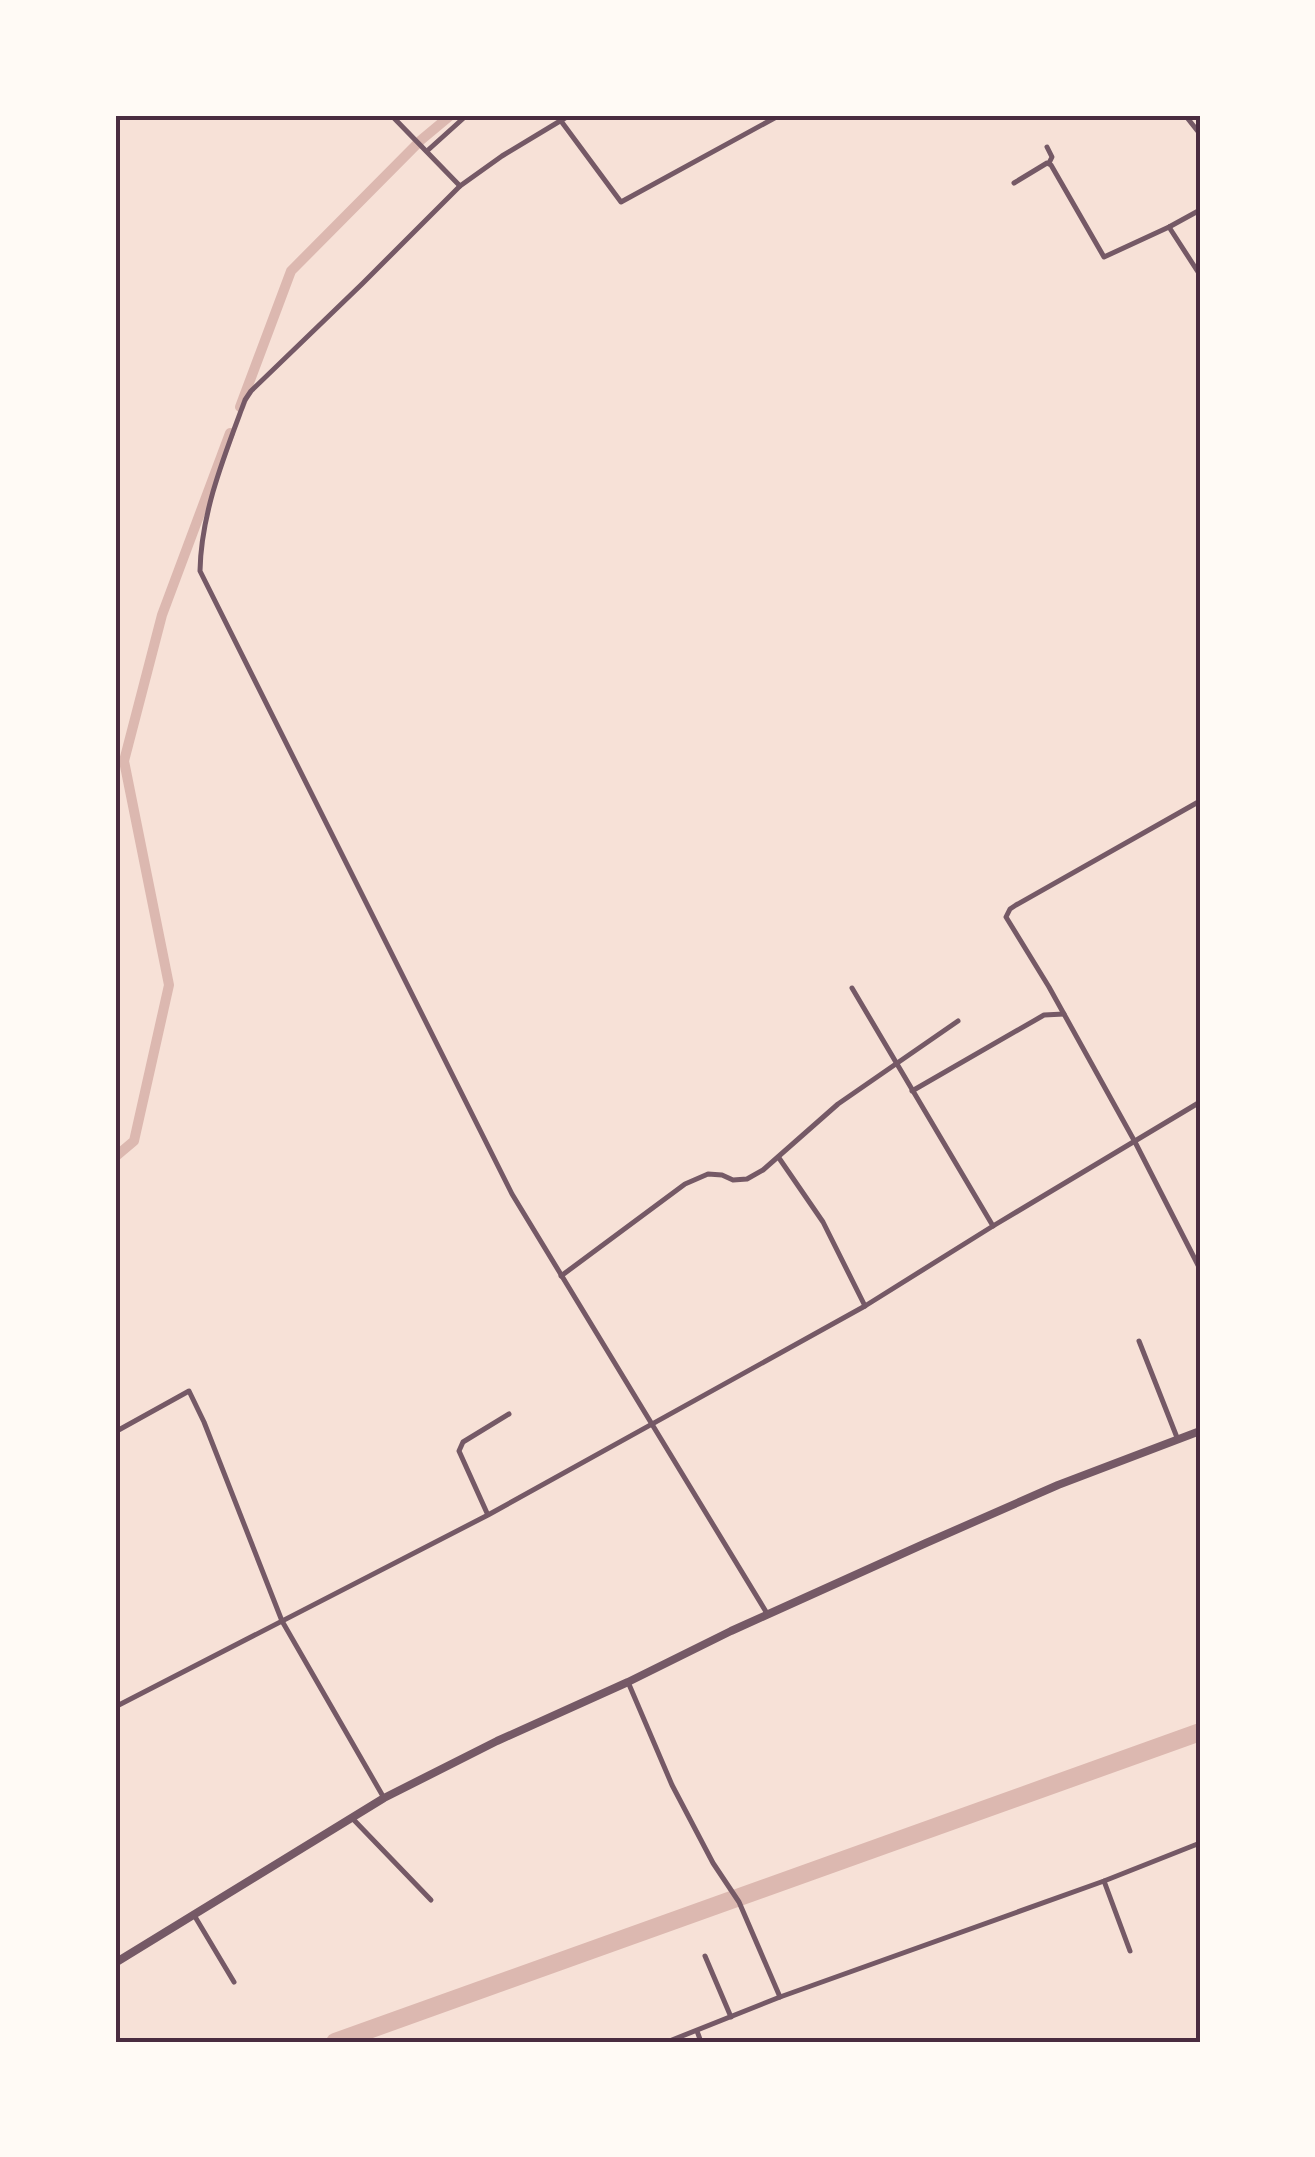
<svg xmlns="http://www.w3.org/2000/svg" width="1315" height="2157" font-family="'Titillium Web',sans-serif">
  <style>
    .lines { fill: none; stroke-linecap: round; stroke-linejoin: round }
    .canal { stroke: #dcb8b0; stroke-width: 10 }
    .river { stroke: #dcb8b0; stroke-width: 18 }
    .minor { stroke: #755966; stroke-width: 5 }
    .tertiary { stroke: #755966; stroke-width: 8 }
    .neatline { fill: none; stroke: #4a2c40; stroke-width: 4 }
  </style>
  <rect width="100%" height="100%" fill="#f7e1d7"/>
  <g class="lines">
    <!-- canal -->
    <g class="canal">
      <path d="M240,407L291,271L421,140L451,115"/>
      <path d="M115,1157L134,1141L169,985L124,761L162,615L230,433"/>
    </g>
    <!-- river -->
    <path class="river" d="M335,2042L1200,1732"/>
    <!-- minor -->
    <g class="minor">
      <path d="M391,115L460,186"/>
      <path d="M570,115L502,156L460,186L362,284L251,391L245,400C225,454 201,512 200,571L512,1194L768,1615"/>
      <path d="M1185,115L1200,134"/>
      <path d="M561,121L621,202L780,115"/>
      <path d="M1047,147L1052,157L1049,163"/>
      <path d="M427,151L467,115"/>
      <path d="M1014,183L1047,163L1051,165L1104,257L1169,227L1200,210"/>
      <path d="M1169,227L1200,275"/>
      <path d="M1200,801L1016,905L1010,909L1006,917L1049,987L1135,1142L1200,1269"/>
      <path d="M852,988L993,1226"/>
      <path d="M912,1091L1044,1015L1064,1014"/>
      <path d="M779,1158L823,1222L865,1306"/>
      <path d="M561,1276L685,1184L708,1174L722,1175L733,1180L747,1179L763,1170L838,1104L958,1021"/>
      <path d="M1139,1341L1178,1440"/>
      <path d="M115,1432L189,1391L204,1422L282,1621L384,1798"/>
      <path d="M487,1513L459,1451L463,1442L509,1414"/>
      <path d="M628,1682L672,1785L713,1863L739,1902L780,1997"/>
      <path d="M115,1707L488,1515L865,1306L993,1226L1200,1102"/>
      <path d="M352,1818L431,1900"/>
      <path d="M1104,1881L1130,1951"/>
      <path d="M194,1915L234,1982"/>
      <path d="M705,1956L731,2017"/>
      <path d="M697,2031L701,2042"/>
      <path d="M489,2041V2042"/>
      <path d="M667,2042L780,1997L1104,1881L1200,1843"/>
    </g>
    <!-- tertiary -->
    <path class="tertiary" d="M115,1963L384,1798L497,1741L628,1682L731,1631L926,1543L1058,1485L1200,1431"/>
  </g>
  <!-- border -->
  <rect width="1315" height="2157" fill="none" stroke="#fffaf5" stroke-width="235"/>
  <rect x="118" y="118" width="1080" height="1922" class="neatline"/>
</svg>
